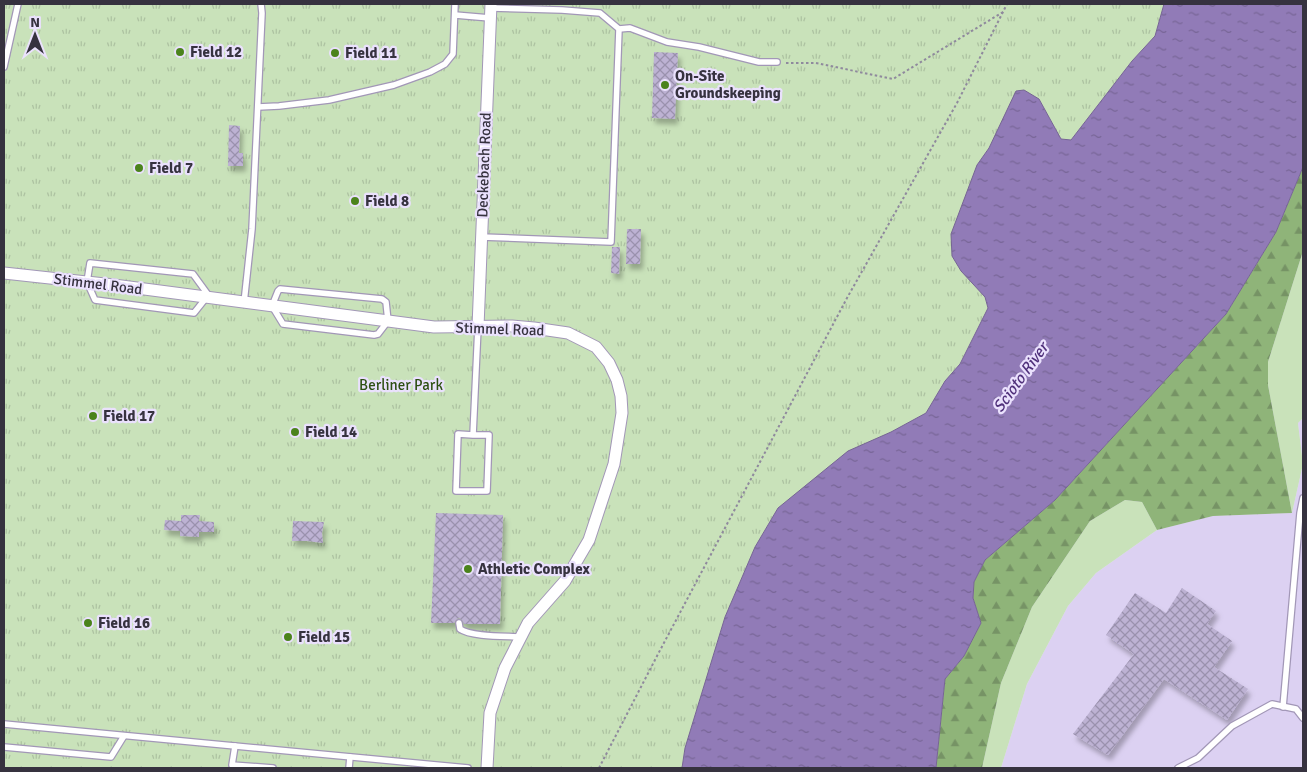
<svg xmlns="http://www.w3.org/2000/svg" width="1307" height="772" font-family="Signika,sans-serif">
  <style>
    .built { fill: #dcd1f2 }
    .green { fill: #c9e2ba }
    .forest { fill: url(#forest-firs) }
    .park { fill: url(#park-tufts) }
    .water { fill: url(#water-ripples); stroke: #766593 }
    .building { fill: url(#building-cross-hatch); filter: url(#shadow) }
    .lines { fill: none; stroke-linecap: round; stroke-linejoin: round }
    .service-casing { stroke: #a297b7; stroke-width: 8 }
    .minor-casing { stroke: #a297b7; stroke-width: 13 }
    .path { stroke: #8f899d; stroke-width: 2; stroke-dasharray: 2.5 2.5; stroke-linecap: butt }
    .service { stroke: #fff; stroke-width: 5.5 }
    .minor { stroke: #fff; stroke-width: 11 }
    .poi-dot { fill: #4b831c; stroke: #eae1fd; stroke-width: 2 }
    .labels { text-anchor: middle; stroke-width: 4.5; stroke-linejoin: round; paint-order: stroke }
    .poi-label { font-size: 15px; font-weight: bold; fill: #36323f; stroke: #eae1fd; text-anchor: start }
    .street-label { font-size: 15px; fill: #36323f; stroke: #eae1fd }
    .park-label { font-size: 15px; fill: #2d4f12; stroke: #eae1fd }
    .water-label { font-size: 16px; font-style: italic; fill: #50317b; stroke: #eae1fd }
  </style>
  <defs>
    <pattern id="forest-firs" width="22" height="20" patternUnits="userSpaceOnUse" patternTransform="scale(1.25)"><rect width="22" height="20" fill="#8fb479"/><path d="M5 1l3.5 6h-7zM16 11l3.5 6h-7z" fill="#769365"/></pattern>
    <pattern id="park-tufts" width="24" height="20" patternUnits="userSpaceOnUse" patternTransform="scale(1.25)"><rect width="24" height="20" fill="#c9e2ba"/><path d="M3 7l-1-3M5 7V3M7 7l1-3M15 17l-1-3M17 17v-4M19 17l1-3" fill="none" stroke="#adc2a1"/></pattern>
    <pattern id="water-ripples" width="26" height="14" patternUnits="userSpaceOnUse" patternTransform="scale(1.25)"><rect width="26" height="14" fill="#917bb7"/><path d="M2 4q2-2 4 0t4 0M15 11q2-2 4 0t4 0" fill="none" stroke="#776596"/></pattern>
    <pattern id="building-cross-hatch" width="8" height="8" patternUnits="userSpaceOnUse" patternTransform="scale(1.25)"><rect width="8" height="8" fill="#bdb2d3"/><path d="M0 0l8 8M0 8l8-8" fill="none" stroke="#9a91ad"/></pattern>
    <filter id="shadow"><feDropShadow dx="3" dy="5.5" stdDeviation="2.5" flood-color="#0004"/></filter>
  </defs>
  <rect width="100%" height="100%" fill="#eae1fd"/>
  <!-- built -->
  <path class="built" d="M1303,418V768H1001L1027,684L1068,606L1096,573L1157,530L1213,516L1292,513L1303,464L1298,423Z"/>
  <!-- green -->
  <g class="green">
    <path d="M1303,251V418L1298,423L1303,464L1292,513L1268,385V362Z"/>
    <path d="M1125,500L1142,502L1157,530L1096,573L1068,606L1027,684L1001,768H982L1001,683L1032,607L1090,521Z"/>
  </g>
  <!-- forest -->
  <path class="forest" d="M1303,167V251L1268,362V385L1292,513L1213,516L1157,530L1142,502L1125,500L1090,521L1032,607L1001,683L982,768H936L945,679L964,656L981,623L973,598L974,582L985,560L1055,500L1226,314L1276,232Z"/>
  <!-- park -->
  <path class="park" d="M4,4H1164L1155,36L1132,61L1071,140L1061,139L1039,99L989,148L977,165L952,256L961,271L985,297L988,308L960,364L945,381L926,413L891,432L813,481L778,508L755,547L725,617L685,748L682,768H4Z"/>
  <!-- water -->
  <path class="water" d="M1164,4H1303V167L1276,232L1226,314L1055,500L985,560L974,582L973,598L981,623L964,656L945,679L936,768H682L685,748L725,617L755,547L778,508L848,451L891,432L926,413L945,381L960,364L988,308L985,297L961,271L952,256L951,234L977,165L989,148L1016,91L1024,90L1039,99L1061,139L1071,140L1132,61L1155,36Z"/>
  <!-- building -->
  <g class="building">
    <path d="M654,52L678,53L675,119L652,118Z"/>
    <path d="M229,125L240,126L239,153H243V166H228Z"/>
    <path d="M627,229H641L640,264H626Z"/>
    <path d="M612,247H620L619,274L611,273Z"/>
    <path d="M436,513L503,515L500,624H464L462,620L459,618L456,620L454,623H431Z"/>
    <path d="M181,515H200L199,521L214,522V532H199V537L180,536V531L164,530L165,520L181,521Z"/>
    <path d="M293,521L324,522L322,533L323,543L307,541H292Z"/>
    <path d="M1182,588L1216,611L1207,624L1232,641L1214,667L1248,689L1227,720L1164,679L1108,755L1073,734L1134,654L1106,635L1135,593L1166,613Z"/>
  </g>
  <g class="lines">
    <defs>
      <g id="service">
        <path d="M455,15L490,18"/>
        <path d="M619,29L630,28L667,42L699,47L759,62H777"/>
        <path d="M4,67L18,4"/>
        <path d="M258,107L279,106L329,100L394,85L430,72L445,64L453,54L455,4"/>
        <path d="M481,237L611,242L619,29L600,13L562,10L491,8"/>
        <path d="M280,289L382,299L386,302L388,321L378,334L374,335L283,324L272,306L278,291Z"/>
        <path d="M206,298L194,313L95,300L87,282L90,263L193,274L209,296"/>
        <path d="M244,303L252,229L262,13L261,4"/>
        <path d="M473,435H489L487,491H456L458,434L473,435L478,327"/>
        <path d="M459,623L460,629C471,637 506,636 521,637"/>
        <path d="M1283,707L1300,513L1303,498"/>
        <path d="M4,724L468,768"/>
        <path d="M235,746L232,765L273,768"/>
        <path d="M4,747L111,757L124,736"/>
        <path d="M349,768L350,757"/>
        <path d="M1178,768L1198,758L1232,726L1272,704L1296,709L1303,718"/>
      </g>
      <g id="minor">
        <path d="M4,273L114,285L434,327L512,326L534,328L568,333L596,347L609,363L617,380L621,396L622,413L614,464L589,540L565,581L528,623L505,668L490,713L487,768"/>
        <path d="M478,327L491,4"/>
      </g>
    </defs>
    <!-- service casing -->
    <use href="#service" class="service-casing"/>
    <!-- minor casing -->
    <use href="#minor" class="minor-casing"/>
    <!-- path -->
    <g class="path">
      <path d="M786,63H816L893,79L1003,12"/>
      <path d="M599,768L657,656L847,298L957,103L1007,4"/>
    </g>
    <!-- service -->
    <use href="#service" class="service"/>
    <!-- minor -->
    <use href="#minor" class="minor"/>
  </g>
  <!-- markers -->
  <g class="poi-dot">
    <circle cx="180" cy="52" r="5"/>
    <circle cx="335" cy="53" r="5"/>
    <circle cx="665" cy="85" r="5"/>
    <circle cx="139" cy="168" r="5"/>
    <circle cx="355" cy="201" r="5"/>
    <circle cx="93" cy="416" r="5"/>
    <circle cx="295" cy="432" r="5"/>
    <circle cx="468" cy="569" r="5"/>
    <circle cx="88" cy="623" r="5"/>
    <circle cx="288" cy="637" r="5"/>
  </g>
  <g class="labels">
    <!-- poi labels -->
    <g class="poi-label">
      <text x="190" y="57">Field 12</text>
      <text x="345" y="58">Field 11</text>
      <text x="675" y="81">On-Site<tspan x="675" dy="17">Groundskeeping</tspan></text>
      <text x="149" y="173">Field 7</text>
      <text x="365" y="206">Field 8</text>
      <text x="103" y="421">Field 17</text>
      <text x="305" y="437">Field 14</text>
      <text x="478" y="574">Athletic Complex</text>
      <text x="98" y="628">Field 16</text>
      <text x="298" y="642">Field 15</text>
    </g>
    <!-- street labels -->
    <g class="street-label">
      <text transform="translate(484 165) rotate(-88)" y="5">Deckebach Road</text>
      <text transform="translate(98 284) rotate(7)" y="5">Stimmel Road</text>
      <text transform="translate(500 329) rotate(2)" y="5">Stimmel Road</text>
    </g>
    <!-- park labels -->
    <g class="park-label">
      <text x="401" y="390">Berliner Park</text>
    </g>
    <!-- water labels -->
    <g class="water-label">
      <text transform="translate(1020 377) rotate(-54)" y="6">Scioto River</text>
    </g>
  </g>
  <!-- border -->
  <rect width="1307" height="772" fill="none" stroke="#36323f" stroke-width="10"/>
  <!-- north arrow -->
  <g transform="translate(35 35)" stroke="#eae1fd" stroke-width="4" paint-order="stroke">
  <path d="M0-4L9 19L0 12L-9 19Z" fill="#36323f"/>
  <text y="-8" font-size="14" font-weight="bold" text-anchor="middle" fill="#36323f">N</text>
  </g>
</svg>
